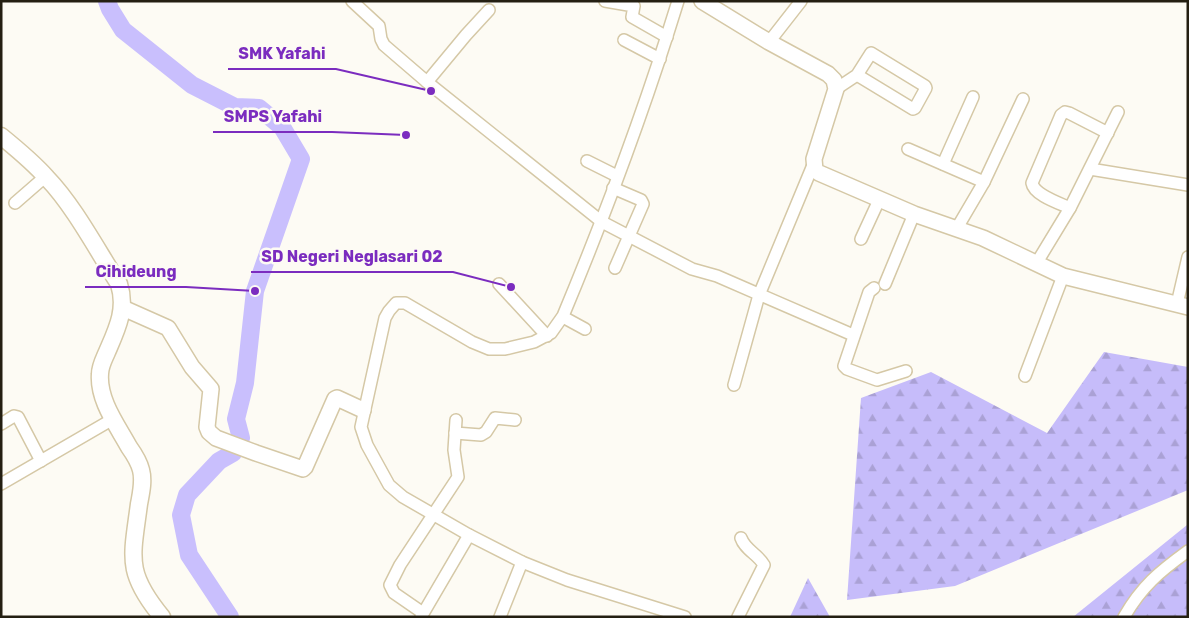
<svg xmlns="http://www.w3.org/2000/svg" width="1189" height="618" font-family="Rubik,sans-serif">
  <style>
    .forest { fill: url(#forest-firs) }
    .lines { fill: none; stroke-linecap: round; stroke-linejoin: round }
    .river { stroke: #c9bffd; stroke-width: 18 }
    .minor-casing { stroke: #d5c8a6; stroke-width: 14 }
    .tertiary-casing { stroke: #d5c8a6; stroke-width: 18 }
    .secondary-casing { stroke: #d5c8a6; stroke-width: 19 }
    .minor { stroke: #fff; stroke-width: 11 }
    .tertiary { stroke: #fff; stroke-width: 15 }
    .secondary { stroke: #fff; stroke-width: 16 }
    .leader { fill: none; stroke: #7b2cbf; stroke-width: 2 }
    .callout-dot { fill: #7b2cbf; stroke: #fdfbf4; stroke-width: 2 }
    .callout-label { font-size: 16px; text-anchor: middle; font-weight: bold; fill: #7b2cbf; stroke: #fdfbf4; stroke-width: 5; stroke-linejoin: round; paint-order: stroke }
  </style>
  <defs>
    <pattern id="forest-firs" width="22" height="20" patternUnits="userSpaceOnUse" patternTransform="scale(1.25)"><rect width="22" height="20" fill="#c6bcfa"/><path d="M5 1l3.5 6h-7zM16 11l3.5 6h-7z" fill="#aaa1d5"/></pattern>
  </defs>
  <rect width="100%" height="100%" fill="#fdfbf4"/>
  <!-- forest -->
  <g class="forest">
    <path d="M1104,352L1188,367V490L955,586L847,600L861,398L931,372L1047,433Z"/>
    <path d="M1188,520V617H1073L1187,525Z"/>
    <path d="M808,578L830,617H790Z"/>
  </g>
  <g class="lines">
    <!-- river -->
    <path class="river" d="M107,1L110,9L123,30L192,85L235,107L259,108L282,127L301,159L255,291L245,383L236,419L241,438L233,453L219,461L187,495L181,515L189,555L230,617"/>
    <defs>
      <g id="minor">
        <path d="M352,1L379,26L381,39L384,45L427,82L602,222L692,269L717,276L853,335"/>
        <path d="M605,1L634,6L632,17L667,37"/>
        <path d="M678,1C645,108 606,213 563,316L551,333L534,342L505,349H489L472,342L405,303H396L389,311L385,318L361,427L367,445L389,485L403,497L469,535L522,562L567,580L685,617"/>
        <path d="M624,40L660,59"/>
        <path d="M769,42L801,1"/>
        <path d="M427,82L466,35L489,10"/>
        <path d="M836,89L857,75L871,53L925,86L926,88L915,108L913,109L857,75"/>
        <path d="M908,149L984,182"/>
        <path d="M587,161L617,176"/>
        <path d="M943,164L973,97"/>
        <path d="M1090,169L1188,185"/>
        <path d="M613,188L641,200L643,204L615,268"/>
        <path d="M15,203L46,176"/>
        <path d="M1070,208C1059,203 1034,195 1032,183L1061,115L1065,112L1069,113L1108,133"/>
        <path d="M957,228L984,182L1023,99"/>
        <path d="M861,239L879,200"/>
        <path d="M1036,264L1070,208L1118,112"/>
        <path d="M499,284L547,336"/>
        <path d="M885,284L914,214"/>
        <path d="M874,288L869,292L844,366L847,369L877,380L906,371"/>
        <path d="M1177,304L1188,257"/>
        <path d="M563,317L585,329"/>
        <path d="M1025,376L1063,276"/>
        <path d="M734,385L759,295L813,165"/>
        <path d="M1,424L14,416L18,417L41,461"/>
        <path d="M455,433L481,435L486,432L495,418L515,420"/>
        <path d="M1,484L113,419"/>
        <path d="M423,613L394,593L390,585L400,565L458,477L454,450L456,420"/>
        <path d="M421,617L469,535"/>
        <path d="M500,617L522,562"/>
        <path d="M738,617L764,565C758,554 745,550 741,538"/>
        <path d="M1124,617C1142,586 1159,572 1188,551"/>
      </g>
      <g id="tertiary">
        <path d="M702,1L769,42L828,74L834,80L836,89L814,159L815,170L819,173L914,214L983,238L1063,276L1188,307"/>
        <path d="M123,308L168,328L192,367L211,389L207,427L209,432L216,438L256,453L303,469L305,467L335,399L337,398L363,410"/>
      </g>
      <path id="secondary" d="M1,136C17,149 33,162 47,178C74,206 97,250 119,284C127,309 117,329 107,352C104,359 100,366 100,374C98,400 117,425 129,447C134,454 139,462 141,470C144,481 141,493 139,504C132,558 125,572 162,617"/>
    </defs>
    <!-- minor casing -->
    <use href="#minor" class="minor-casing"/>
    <!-- tertiary casing -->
    <use href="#tertiary" class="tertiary-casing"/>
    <!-- secondary casing -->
    <use href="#secondary" class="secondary-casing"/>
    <!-- minor -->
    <use href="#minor" class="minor"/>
    <!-- tertiary -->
    <use href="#tertiary" class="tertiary"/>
    <!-- secondary -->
    <use href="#secondary" class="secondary"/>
  </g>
  <!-- callouts -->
  <path class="leader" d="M431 91L336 69H228M406 135L332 132H213M511 287L453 272H251M255 291L186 287H85"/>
  <g class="callout-dot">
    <circle cx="431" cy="91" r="5"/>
    <circle cx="406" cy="135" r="5"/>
    <circle cx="511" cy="287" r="5"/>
    <circle cx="255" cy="291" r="5"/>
  </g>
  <g class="callout-label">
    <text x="282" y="59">SMK Yafahi</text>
    <text x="273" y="122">SMPS Yafahi</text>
    <text x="352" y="262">SD Negeri Neglasari 02</text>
    <text x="136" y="277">Cihideung</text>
  </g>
  <!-- border -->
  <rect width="1189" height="618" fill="none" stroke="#241f12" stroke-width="5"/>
</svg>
